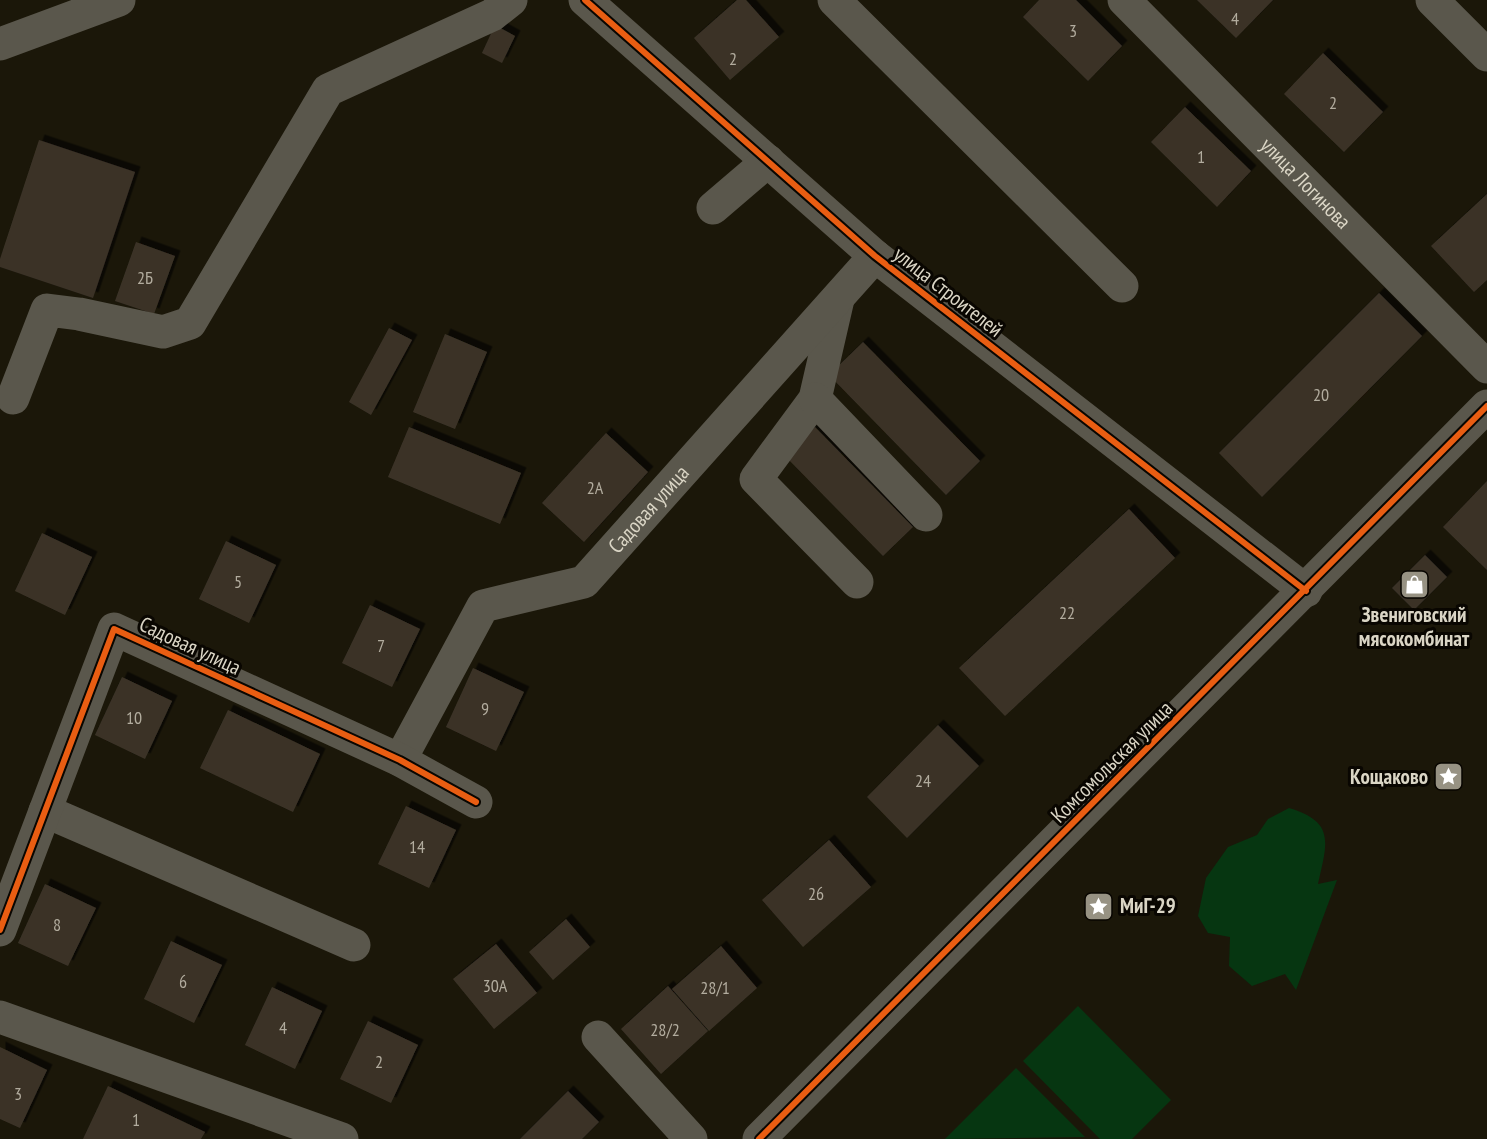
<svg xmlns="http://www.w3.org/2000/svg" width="1487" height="1139" font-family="'PT Sans Narrow',sans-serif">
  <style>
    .green { fill: #063611 }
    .building { fill: #3b3328; filter: url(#shadow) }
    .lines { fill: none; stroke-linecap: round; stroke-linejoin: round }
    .minor { stroke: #5a574c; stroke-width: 33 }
    .cycleway-casing { stroke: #090601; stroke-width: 10 }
    .cycleway { stroke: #e95d12; stroke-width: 6 }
    .labels { text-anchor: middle; stroke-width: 6; stroke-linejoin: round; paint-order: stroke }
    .number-label { font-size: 18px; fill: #b2ac9e }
    .street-label { font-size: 21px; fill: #dad5c5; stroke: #090601 }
    .poi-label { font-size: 21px; font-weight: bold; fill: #dad5c5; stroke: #090601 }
  </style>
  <defs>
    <filter id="shadow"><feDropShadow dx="5.5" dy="-5.5" stdDeviation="0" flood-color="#0009"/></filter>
  </defs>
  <rect width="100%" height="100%" fill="#1b1709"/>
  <!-- green -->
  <g class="green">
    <path d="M1289,808C1336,822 1327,843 1318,884L1337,880L1296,990L1285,974L1252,986L1229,966L1230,937L1208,933L1198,916L1206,878L1228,847L1257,835L1268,819Z"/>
    <path d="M1078,1006L1171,1100L1132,1139H1100L1023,1061Z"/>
    <path d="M1016,1068L1085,1137L945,1139Z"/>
  </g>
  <!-- building -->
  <g class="building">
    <path d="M737,0H746L779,37L730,80L694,38Z"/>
    <path d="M1039,0H1076L1122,46L1088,81L1023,17Z"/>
    <path d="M1197,0H1273L1236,38Z"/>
    <path d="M495,25L515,36L502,63L482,53Z"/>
    <path d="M1323,53L1383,112L1344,152L1284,94Z"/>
    <path d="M1185,107L1251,171L1217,207L1151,142Z"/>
    <path d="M39,140L135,172L93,298L0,267V259Z"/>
    <path d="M1487,194V280L1474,292L1431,246Z"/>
    <path d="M136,242L175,256L154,314L115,301Z"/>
    <path d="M1379,293L1422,336L1262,497L1219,453Z"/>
    <path d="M389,328L412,340L371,415L349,402Z"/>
    <path d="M445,334L487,352L455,429L413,412Z"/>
    <path d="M863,342L980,461L946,495L829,375Z"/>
    <path d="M409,427L521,473L500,524L388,477Z"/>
    <path d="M815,427L913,527L883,556L785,456Z"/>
    <path d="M606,433L648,472L584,542L542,503Z"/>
    <path d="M1487,481V570L1443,527Z"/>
    <path d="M1129,509L1175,558L1005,716L959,668Z"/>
    <path d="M42,533L92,557L65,615L15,591Z"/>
    <path d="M226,541L276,565L249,623L199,599Z"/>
    <path d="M1425,555L1447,577L1414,610L1392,588Z"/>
    <path d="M370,605L420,629L392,687L342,663Z"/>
    <path d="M473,668L524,692L496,751L446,727Z"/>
    <path d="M122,677L172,701L145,759L95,735Z"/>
    <path d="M228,710L320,754L293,812L200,768Z"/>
    <path d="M938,725L979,766L907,838L867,797Z"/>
    <path d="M406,806L456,830L429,888L378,864Z"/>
    <path d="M829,840L871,887L803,947L762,900Z"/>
    <path d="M45,884L96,908L68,966L18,943Z"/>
    <path d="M566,919L590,947L553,980L529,952Z"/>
    <path d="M171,941L222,965L194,1023L144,999Z"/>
    <path d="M496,944L537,993L494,1029L453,979Z"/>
    <path d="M721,946L757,988L709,1031L672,989Z"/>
    <path d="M668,986L708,1031L661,1074L621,1029Z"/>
    <path d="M272,987L322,1011L295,1069L245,1045Z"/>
    <path d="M368,1021L418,1045L391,1103L340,1079Z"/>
    <path d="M0,1047L47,1070L20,1128L0,1119Z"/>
    <path d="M108,1086L205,1132L201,1139H83Z"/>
    <path d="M568,1091L599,1122L582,1139H520Z"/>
  </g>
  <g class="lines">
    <!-- minor -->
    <g class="minor">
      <path d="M585,0L875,256L1306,591"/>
      <path d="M834,0L1122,286"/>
      <path id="s1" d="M1124,0L1487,367"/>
      <path d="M1432,0L1487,55"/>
      <path d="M0,44L119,0"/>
      <path d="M713,208L768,161"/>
      <path d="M838,299L815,399L756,479L857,582"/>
      <path d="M13,398L47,310L79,314L163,332L190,323L328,90L492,15L511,0"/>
      <path d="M815,399L926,515"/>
      <path id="s2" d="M400,760L483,606L584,582L875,256"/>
      <path d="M45,811L354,945"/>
      <path d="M0,930L114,629L400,760L476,802"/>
      <path d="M0,1017L342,1139"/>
      <path d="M598,1037L691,1139"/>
      <path d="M759,1139L1487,406"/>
    </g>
    <defs>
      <g id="cycleway">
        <path d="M585,0L875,256L1306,591"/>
        <path d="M0,930L114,629L400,760L476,802"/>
        <path d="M759,1139L1487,406"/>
      </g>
    </defs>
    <!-- cycleway casing -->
    <use href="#cycleway" class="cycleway-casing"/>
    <!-- cycleway -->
    <use href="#cycleway" class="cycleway"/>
  </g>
  <!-- icons -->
  <defs>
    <symbol id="shop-square" viewBox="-11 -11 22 22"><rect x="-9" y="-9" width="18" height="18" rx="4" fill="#979283" stroke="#090601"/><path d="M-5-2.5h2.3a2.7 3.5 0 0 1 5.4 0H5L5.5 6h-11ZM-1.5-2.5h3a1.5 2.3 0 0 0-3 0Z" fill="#fff"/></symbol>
    <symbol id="sight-square" viewBox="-11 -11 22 22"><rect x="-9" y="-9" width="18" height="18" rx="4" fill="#979283" stroke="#090601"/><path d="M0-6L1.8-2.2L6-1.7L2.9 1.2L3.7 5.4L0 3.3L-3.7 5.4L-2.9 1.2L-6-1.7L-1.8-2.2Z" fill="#fff"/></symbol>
  </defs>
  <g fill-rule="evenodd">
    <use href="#shop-square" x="1398" y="568" width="33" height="33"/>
    <use href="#sight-square" x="1432" y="760" width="33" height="33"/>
    <use href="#sight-square" x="1082" y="890" width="33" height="33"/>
  </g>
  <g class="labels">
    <!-- number labels -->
    <g class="number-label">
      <text x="1235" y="25">4</text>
      <text x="1073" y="37">3</text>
      <text x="733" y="65">2</text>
      <text x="1333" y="109">2</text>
      <text x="1201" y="163">1</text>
      <text x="145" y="284">2Б</text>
      <text x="1321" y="401">20</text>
      <text x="595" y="494">2А</text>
      <text x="238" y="588">5</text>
      <text x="1067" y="619">22</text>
      <text x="381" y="652">7</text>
      <text x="485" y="715">9</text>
      <text x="134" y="724">10</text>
      <text x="923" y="787">24</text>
      <text x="417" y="853">14</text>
      <text x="816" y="900">26</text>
      <text x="57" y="931">8</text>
      <text x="183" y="988">6</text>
      <text x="495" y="992">30А</text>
      <text x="715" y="994">28/1</text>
      <text x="283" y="1034">4</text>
      <text x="665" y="1036">28/2</text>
      <text x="379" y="1068">2</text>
      <text x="18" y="1100">3</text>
      <text x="136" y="1126">1</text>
    </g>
    <!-- street labels -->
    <g class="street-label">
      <text dy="7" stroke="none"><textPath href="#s1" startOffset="258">улица Логинова</textPath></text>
      <text transform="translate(948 292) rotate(38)" y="7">улица Строителей</text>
      <text dy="7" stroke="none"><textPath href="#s2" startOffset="376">Садовая улица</textPath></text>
      <text transform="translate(190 646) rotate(25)" y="7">Садовая улица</text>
      <text transform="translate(1112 762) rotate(-45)" y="7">Комсомольская улица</text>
    </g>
    <!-- poi labels -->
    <g class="poi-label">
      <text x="1414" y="622">Звениговский<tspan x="1414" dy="24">мясокомбинат</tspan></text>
      <text x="1428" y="784" text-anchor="end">Кощаково</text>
      <text x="1120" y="913" text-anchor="start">МиГ-29</text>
    </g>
  </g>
</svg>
